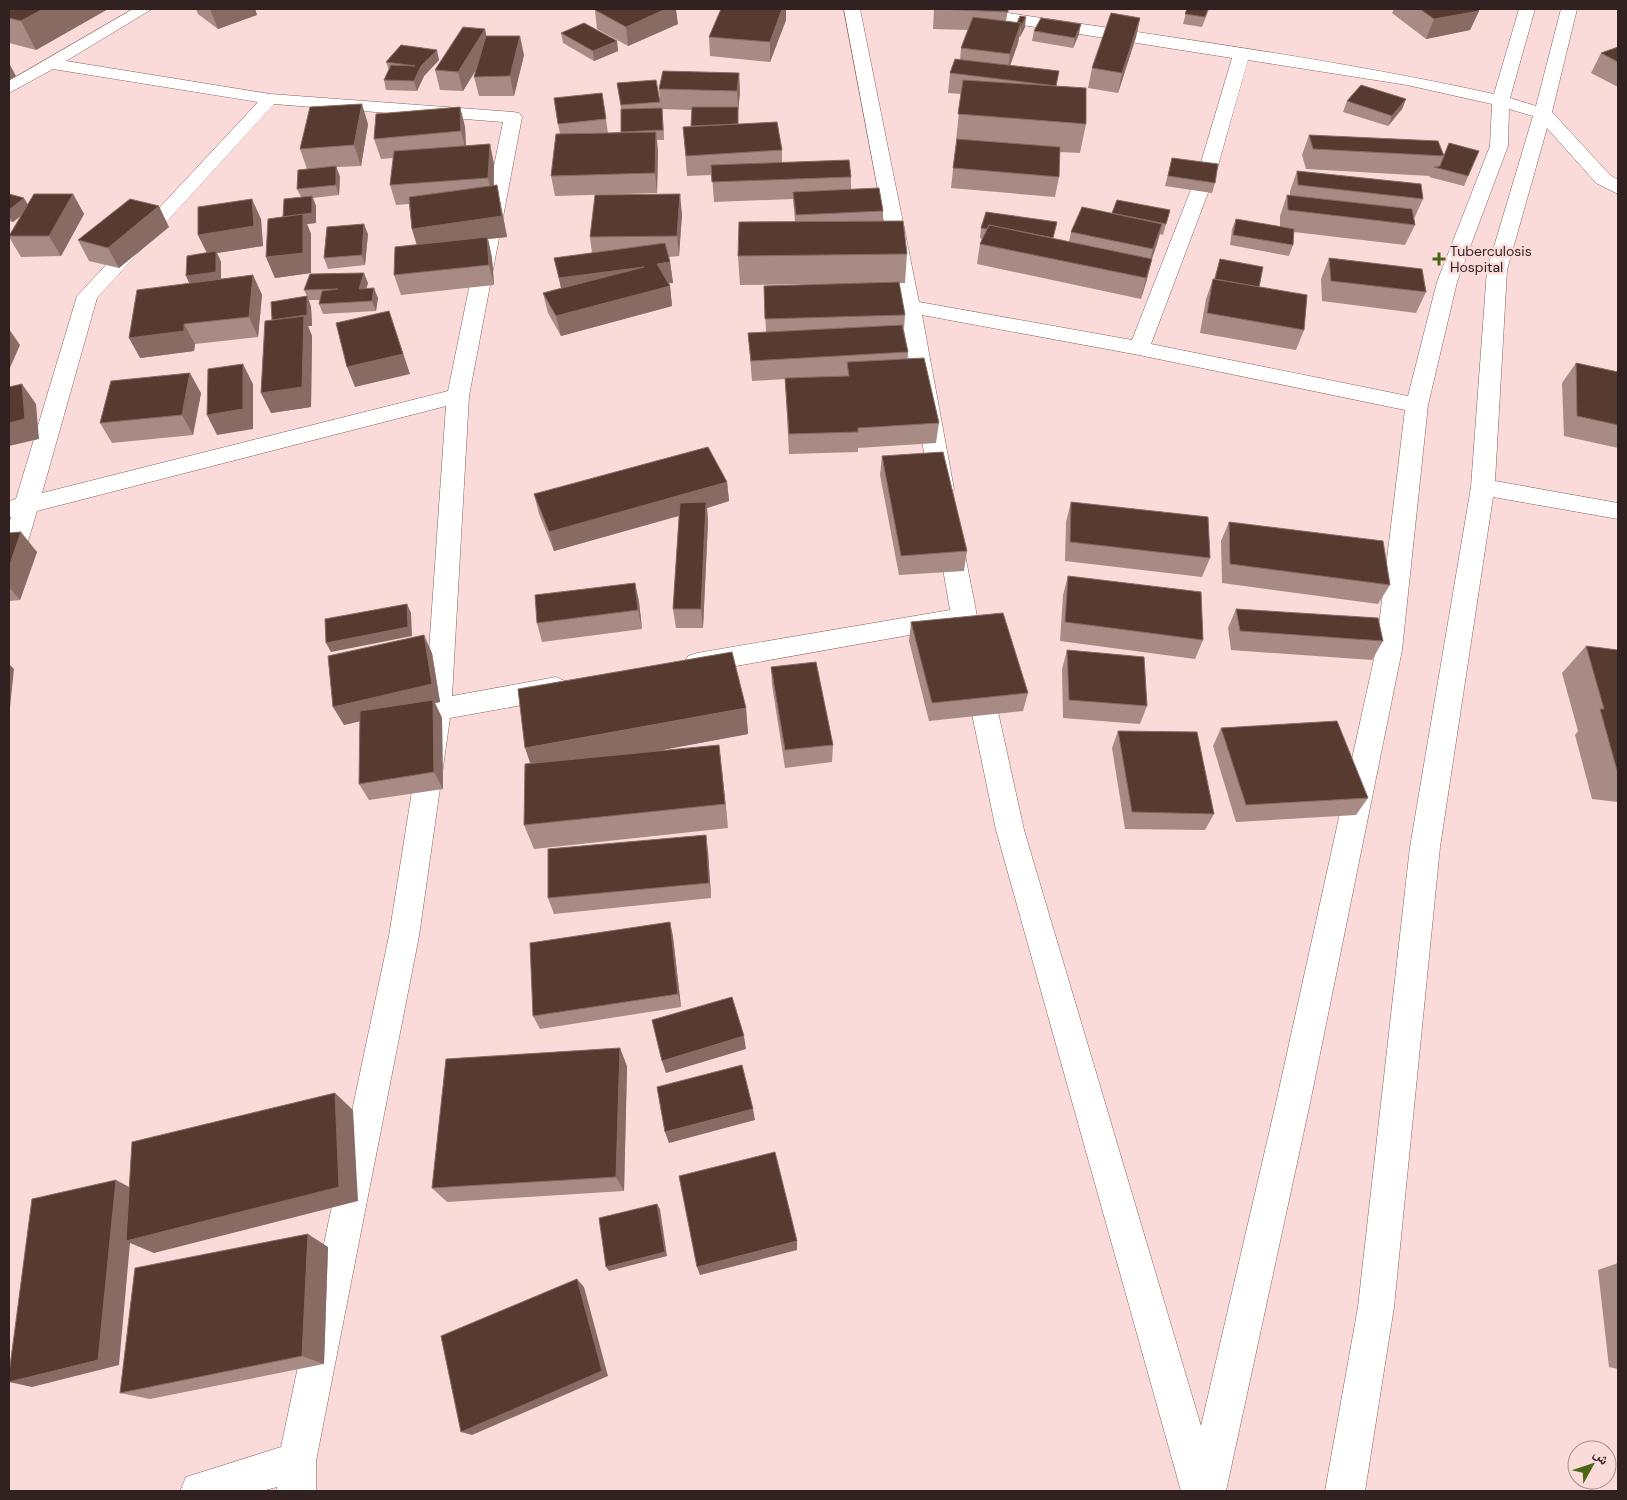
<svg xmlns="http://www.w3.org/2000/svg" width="1627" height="1500" font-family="'DM Sans','Noto Naskh Arabic',sans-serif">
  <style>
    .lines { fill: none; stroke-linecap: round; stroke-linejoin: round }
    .minor-casing { stroke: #856361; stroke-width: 1 }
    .minor { fill: #fff; fill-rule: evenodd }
    .wall { fill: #a88b84 }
    .shaded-wall { fill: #886b63 }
    .building { fill: #573b30; stroke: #886b63 }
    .poi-dot { fill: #4c6515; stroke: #fadbd9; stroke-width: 2 }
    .labels { text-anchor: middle; stroke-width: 5; stroke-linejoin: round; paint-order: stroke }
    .far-poi-label { font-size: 14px; fill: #312221; stroke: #fadbd9; text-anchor: start }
  </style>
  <rect width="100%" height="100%" fill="#fadbd9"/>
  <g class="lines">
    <defs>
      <g id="minor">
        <path d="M133,9H152L66,61L270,94L513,112L519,113L522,117L469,396L452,696L556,677L565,681L569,688L565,695L556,699L450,718L419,936L316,1461V1491H276L277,1487L262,1491H180L186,1477L281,1447L389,936L425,709L446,406L37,511L21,565L18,571L9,574V525L11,517H9V501L16,499L77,296L258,102L53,69L9,93V81ZM274,104L503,122L448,391L42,493L97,298Z"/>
        <path d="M844,9H860L919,302L1132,340L1199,169L1232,58L952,14L946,12L944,9H981C1153,35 1325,57 1494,94L1519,9H1535L1510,98L1536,106L1561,9H1577L1552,112L1610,175L1618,180V194L1596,183L1547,128L1507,270L1495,481L1618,503V519L1493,497L1440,847L1394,1307L1365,1491H1325L1358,1307L1410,847L1471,487L1487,270L1533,116L1509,109L1508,146L1457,282L1428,405L1402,650L1310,1103L1226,1491H1181L996,830L954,627L697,673L688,670L684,663L688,656L697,653L950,610L937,534L940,528L949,525L958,528L961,534L977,616L1024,830L1201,1426L1276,1103L1376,650L1405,410L1139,355L922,315L954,489L950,495L942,497L934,495L930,489L900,307ZM1248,60L1407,85L1492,104L1490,146L1437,282L1408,396L1151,344L1217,169Z"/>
      </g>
    </defs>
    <!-- minor casing -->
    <use href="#minor" class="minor-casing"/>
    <!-- minor -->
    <use href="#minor" class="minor"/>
  </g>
  <!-- wall -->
  <g class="wall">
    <path d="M9,9H108L36,50L9,43Z"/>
    <path d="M196,9H255L257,15L218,29L198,14Z"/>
    <path d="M934,9H1008L1006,21L1025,27L1020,37H1019L1018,43L1010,66L1056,86L1086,124L1080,153L1060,152L1059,177L1055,197L951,188L961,94L948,93L950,73L960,60L961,48L968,30L933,29Z"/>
    <path d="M1187,9H1209L1202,27L1183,24Z"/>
    <path d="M1394,9H1476L1479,11L1470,30L1426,39L1392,13Z"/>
    <path d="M595,10L678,24L628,46L597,29Z"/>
    <path d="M1140,18L1136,37L1118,93L1088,88L1092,68Z"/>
    <path d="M786,20L770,62L710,56L709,37Z"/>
    <path d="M485,29L486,36L524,55L514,96H479L474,77L476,70L463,91L440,90L435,70Z"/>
    <path d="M1034,31L1079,34L1073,48L1032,41Z"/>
    <path d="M561,33L617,41L618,51L594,61L563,43Z"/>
    <path d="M1618,47V87L1591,73L1601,53Z"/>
    <path d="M439,60L424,76L417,91L386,90L384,80L389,70L386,62Z"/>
    <path d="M739,73L740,93L738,110V124L782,150V162L851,177V189L883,211V221L907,254L905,283H899L905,315L904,330L908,352L907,359L939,423L936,443L858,448V452L789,454L785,379L752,381L748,333L766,332L764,286L829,284L740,285L738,256L795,222L793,199L714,202L712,175L687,176L683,127H692V110L662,109L664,140H657L658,152L657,193L555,196L551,176L560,134L558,124L606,119L608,133L621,132V109L617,83L660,99L659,89Z"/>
    <path d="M1406,99L1402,109L1388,126L1343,112L1347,101Z"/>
    <path d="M460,107L465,127L466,146L490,144L494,165V186L497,185L507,237L488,239L492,258L494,285L401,295L394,275L417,244L412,229L409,204L396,205L390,185L393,158L381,159L374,139Z"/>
    <path d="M368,124L361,166L336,167L340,177L339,195L313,198L316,206V223L307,224L311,234V273L275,278L266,257L283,217L301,197L297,189L321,168L307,169L300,149Z"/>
    <path d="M1309,135L1444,155L1449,143L1479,151L1464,186L1429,177L1430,176L1306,169L1302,155Z"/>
    <path d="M1172,158L1215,183L1212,193L1165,186Z"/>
    <path d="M1297,171L1423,199L1414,219L1415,225L1405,245L1294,232L1293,245L1289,256L1230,245L1232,229L1236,219L1280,227V216L1287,195L1290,196V191Z"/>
    <path d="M9,194L28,205L73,194L84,214L61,256L21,257L9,237L22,215L13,222L9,221Z"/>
    <path d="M1170,210L1163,235L1160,234L1152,259L1147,279L1141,299L977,264L980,244L982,239L980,238L981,228L1054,239L1069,242L1071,232L1112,213Z"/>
    <path d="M682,214L679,256L669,257L670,262L673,283H669L670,286L672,306L561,336L548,313L543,293L561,288L554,258L592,253L590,237Z"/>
    <path d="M261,219L263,246L217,253L221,262V279L253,275L262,295L258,337L195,344L194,351L140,358L189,283L207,253L198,235Z"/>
    <path d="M169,227L119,268L89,261L78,240Z"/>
    <path d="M368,234L365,265L328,269L324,258Z"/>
    <path d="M1329,258L1426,292L1416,313L1322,301L1321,279Z"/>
    <path d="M1220,259L1259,287L1304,330L1296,350L1200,333L1206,299L1213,279H1214Z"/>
    <path d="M368,283L366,288L378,298L376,311L323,314L319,304L320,300H309L311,307L312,326H308L312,336L311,407L271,413L272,320L307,296L304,290Z"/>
    <path d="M1576,363L1618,372V448L1564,436L1562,383Z"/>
    <path d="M201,393L193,435L112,443L100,423Z"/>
    <path d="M882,456L967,551L964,571L899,575L880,475Z"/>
    <path d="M727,482L729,501L707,508L708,522L703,628H676L673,609L679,516L554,551L539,514L534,494Z"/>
    <path d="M1071,502L1210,558L1202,577L1065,561L1066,522Z"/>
    <path d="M1229,522L1390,585L1378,604L1222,583L1221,541Z"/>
    <path d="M9,533L37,552L20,600L9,601Z"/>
    <path d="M1068,576L1203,640L1195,659L1060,641L1063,595Z"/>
    <path d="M635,583L639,602L642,629L542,642L537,623Z"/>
    <path d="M1236,609L1383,641L1372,660L1231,650L1228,628Z"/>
    <path d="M911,622L1028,693L1023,711L929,721L909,641Z"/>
    <path d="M1586,646L1618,650V802L1592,799L1575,735L1578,731L1562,673Z"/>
    <path d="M1067,650L1147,706L1140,724L1063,718L1062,669Z"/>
    <path d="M432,653L440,702L435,703L442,718L443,789L369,800L359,784L360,721L344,725Z"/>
    <path d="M771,667L833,745L832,762L785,768L772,685Z"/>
    <path d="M746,708L748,734L655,751L722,770L728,828L534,849L524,825L531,764Z"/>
    <path d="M1221,728L1368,798L1356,815L1236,822L1213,746Z"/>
    <path d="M1118,731L1214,814L1205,830L1125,829L1112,748Z"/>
    <path d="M708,851L711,898L554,914L548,898Z"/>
    <path d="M670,922L673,937L681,1007L540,1029L533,1016Z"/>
    <path d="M627,1066L624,1191L447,1202L432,1188Z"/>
    <path d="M328,1247L324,1364L150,1399L120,1393Z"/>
    <path d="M1618,1263V1369L1609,1367L1598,1270Z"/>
  </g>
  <!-- shaded-wall -->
  <g class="shaded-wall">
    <path d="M43,9H108L36,50L21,21Z"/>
    <path d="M210,9H255L257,15L218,29Z"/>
    <path d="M666,9H676L678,24L628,46L626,27Z"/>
    <path d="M782,9H786V20L770,62V42Z"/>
    <path d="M1479,11L1470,30L1426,39L1434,19Z"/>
    <path d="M1026,17L1025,27L1020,37L1021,27Z"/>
    <path d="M1140,18L1136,37L1118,93L1122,73Z"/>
    <path d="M1021,23L1018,43L1007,74L1010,54Z"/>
    <path d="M1081,24L1079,34L1073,48L1075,38Z"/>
    <path d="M485,29L489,48L463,91L458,72Z"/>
    <path d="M520,36L524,55L514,96L510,76Z"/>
    <path d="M617,41L618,51L594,61L593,51Z"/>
    <path d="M437,50L439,60L424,76L417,91L414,81L421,66Z"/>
    <path d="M9,63L16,76L9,80Z"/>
    <path d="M739,73L740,93L738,111L737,91Z"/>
    <path d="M1406,99L1402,109L1388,126L1392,116Z"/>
    <path d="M362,104L368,124L361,166L354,145Z"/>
    <path d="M460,107L465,127L466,151L461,131Z"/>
    <path d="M662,108L663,118L664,140L663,130Z"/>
    <path d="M656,132L658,152L657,193L655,173Z"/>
    <path d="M490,144L494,165L493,198L488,178Z"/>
    <path d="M336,166L340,177L339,195L336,185Z"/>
    <path d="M497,185L507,237L488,239L492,258L494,285L489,265L418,249L412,229Z"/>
    <path d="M73,194L84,214L61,256L49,236Z"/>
    <path d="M680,194L682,214L679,256L677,236Z"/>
    <path d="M312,196L316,206V223L307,224L311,234V273L275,278L266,257Z"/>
    <path d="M24,198L30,208L13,222L9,216V210Z"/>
    <path d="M252,199L261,219L263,246L217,253L221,262V282L191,287L186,276L208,255L198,235Z"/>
    <path d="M159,206L169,227L119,268L108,248Z"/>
    <path d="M364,224L368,234L365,265L362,255Z"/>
    <path d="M1162,224L1157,244L1148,269L1153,249Z"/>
    <path d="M1152,259L1147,279L1141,299L1146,278Z"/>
    <path d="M670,262L673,283L659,284L657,264Z"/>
    <path d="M644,267L563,298L559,278Z"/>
    <path d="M364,273L368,283L363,299L359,289Z"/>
    <path d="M253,275L262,295L258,337L249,317Z"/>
    <path d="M670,286L672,306L561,336L556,316Z"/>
    <path d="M374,288L378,298L376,311L372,301Z"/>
    <path d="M307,296L311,307L312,326H308L312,336L311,407L271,413L261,393L276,331Z"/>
    <path d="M389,311L410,374L355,387L347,367Z"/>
    <path d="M184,324L195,344L194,351L140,358L129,338Z"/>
    <path d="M9,329L20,345L9,370Z"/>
    <path d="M243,364L253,384V429L217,435L207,415Z"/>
    <path d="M190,373L201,393L193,435L182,415Z"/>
    <path d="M22,384L36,404L39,439L9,446V423Z"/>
    <path d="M727,482L729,501L707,508L708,522L703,628L701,609L706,508L554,551L549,532Z"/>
    <path d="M21,532L37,552L20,600L9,587V567Z"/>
    <path d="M635,583L639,602L642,629L638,610Z"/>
    <path d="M407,604L411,613L412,636L331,652L326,643Z"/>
    <path d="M424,635L432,653L440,702L435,703L442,718L443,789L434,772L433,704L344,725L333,707Z"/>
    <path d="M9,664L14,669L9,717Z"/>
    <path d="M746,708L748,734L534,774L525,748Z"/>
    <path d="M719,745L722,770L728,828L725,804Z"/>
    <path d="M706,835L708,851L711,898L709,883Z"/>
    <path d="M670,922L673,937L681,1007L678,994Z"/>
    <path d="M744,1036L746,1049L666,1073L662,1061Z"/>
    <path d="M620,1048L627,1066L624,1191L616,1177Z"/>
    <path d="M335,1093L353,1110L358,1201L154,1253L130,1243L119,1365L32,1387L9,1382L116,1180L135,1190Z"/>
    <path d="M753,1109L755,1120L669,1143L665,1132Z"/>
    <path d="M657,1204L660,1209L667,1256L609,1271L606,1267Z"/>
    <path d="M308,1234L328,1247L324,1364L302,1356Z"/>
    <path d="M797,1241V1250L700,1275L697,1267Z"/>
    <path d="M577,1279L584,1287L608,1376L472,1435L461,1432Z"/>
  </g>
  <!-- building -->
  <g class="building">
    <path d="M9,9H43L21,21L9,18Z"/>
    <path d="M597,9H666L626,27L595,10Z"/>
    <path d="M721,9H782L770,42L709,37Z"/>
    <path d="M935,9H1008V12Z"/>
    <path d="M1187,9H1208L1205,17L1185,14Z"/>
    <path d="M1420,9H1476L1479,11L1434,19Z"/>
    <path d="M1111,13L1140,18L1122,73L1092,68Z"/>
    <path d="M1020,16L1026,17L1021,27H1020L1021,23H1017Z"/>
    <path d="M973,17L1021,23L1010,54L961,48Z"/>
    <path d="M1041,18L1081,24L1075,38L1034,31Z"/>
    <path d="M584,23L617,41L593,51L561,33Z"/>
    <path d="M463,27L485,29L458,72L435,70Z"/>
    <path d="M486,36H520L510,76L474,77Z"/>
    <path d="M401,45L437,50L421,66L414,81L384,80L391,65L415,66L386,62Z"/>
    <path d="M1618,47V62L1601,53Z"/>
    <path d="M955,59L1059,71L1056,86L950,73Z"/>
    <path d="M663,71L739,73L737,91L659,89Z"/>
    <path d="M656,80L660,102L621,105L617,83Z"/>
    <path d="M963,80L1086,88V124L958,114Z"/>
    <path d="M1361,85L1406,99L1392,116L1347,101Z"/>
    <path d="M602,93L606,119L558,124L554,98Z"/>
    <path d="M362,104L354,145L300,149L310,107Z"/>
    <path d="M460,107L461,131L374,139L376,114Z"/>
    <path d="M692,107H738V124L691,126Z"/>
    <path d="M662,108L663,130L621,132V109Z"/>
    <path d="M777,122L782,150L686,156L683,127Z"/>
    <path d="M656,132L655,173L551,176L556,134Z"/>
    <path d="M1309,135L1438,141L1444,156L1313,149Z"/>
    <path d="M957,139L1060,147L1059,177L953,168Z"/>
    <path d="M1449,143L1479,151L1468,176L1434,167L1440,166Z"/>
    <path d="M490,144L488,178L390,185L394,151Z"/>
    <path d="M1172,158L1218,164L1215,183L1168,176Z"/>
    <path d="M849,160L851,177L712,182L711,165Z"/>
    <path d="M336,166V185L297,189L298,170Z"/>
    <path d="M1297,171L1421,184L1423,199L1298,185Z"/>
    <path d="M497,185L502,216L412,229L409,197Z"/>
    <path d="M879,188L883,211L796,215L793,192Z"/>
    <path d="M9,194L24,198L9,210Z"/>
    <path d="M34,194H73L49,236H9Z"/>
    <path d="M680,194L677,236L590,237L595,195Z"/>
    <path d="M1287,195L1412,209L1415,225L1288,210Z"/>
    <path d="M312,196V213L283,217L284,199Z"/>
    <path d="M130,199L159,206L108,248L78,240Z"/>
    <path d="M252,199L254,226L198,235V207Z"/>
    <path d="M1117,200L1170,210L1166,224L1112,213Z"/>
    <path d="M1082,207L1162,224L1153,249L1071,232Z"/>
    <path d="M986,212L1057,222L1053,238L989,225L987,229L981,228Z"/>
    <path d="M303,214V253L266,257L268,219Z"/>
    <path d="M1236,219L1294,229L1293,245L1233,235Z"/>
    <path d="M903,221L907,254L738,256L739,222Z"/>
    <path d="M364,224L362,255L324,258L327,227Z"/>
    <path d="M989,225L1152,259L1146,278L980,244Z"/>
    <path d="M487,237L489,265L394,275L395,247Z"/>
    <path d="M665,243L670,262L657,264L670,286L556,316L543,293L644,267L559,278L554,258Z"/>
    <path d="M216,251V272L186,276L187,256Z"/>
    <path d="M1329,258L1422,269L1426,292L1331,281Z"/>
    <path d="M1220,259L1263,267L1259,287L1215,279Z"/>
    <path d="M364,273L359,289L374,288L372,301L319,304L322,291L338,289L304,290L310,274Z"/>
    <path d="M253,275L249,317L184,324V331L129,338L137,290Z"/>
    <path d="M1213,279L1307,295L1304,330L1207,313Z"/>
    <path d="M899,282L905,315L765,319L764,286Z"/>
    <path d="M307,296V315L272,320L271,302Z"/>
    <path d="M389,311L403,354L347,367L336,323Z"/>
    <path d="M304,316L302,387L261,393L265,321Z"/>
    <path d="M902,325L908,352L751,361L748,333Z"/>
    <path d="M924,358L939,423L858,428V432L789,434L785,378L849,376L847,362Z"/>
    <path d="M1576,363L1618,372V425L1577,416Z"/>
    <path d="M243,364V409L207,415L208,369Z"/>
    <path d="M190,373L182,415L100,423L111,381Z"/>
    <path d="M22,384L25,419L9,423V387Z"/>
    <path d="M708,447L727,482L549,532L534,494Z"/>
    <path d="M943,452L967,551L901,556L882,456Z"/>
    <path d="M706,502L701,609H673L680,503Z"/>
    <path d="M1071,502L1208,517L1210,558L1070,542Z"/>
    <path d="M1229,522L1383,541L1390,585L1230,564Z"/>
    <path d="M21,532L9,567V533Z"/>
    <path d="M1068,576L1201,592L1203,640L1065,622Z"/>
    <path d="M635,583L638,610L537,623L535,595Z"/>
    <path d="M407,604L408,627L326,643L325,619Z"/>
    <path d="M1236,609L1378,618L1383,641L1240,631Z"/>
    <path d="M1003,613L1028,693L932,703L911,622Z"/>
    <path d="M424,635L432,684L333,707L328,656Z"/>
    <path d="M1586,646L1618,650V774L1600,709H1604Z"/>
    <path d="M1067,650L1144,657L1147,706L1069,700Z"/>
    <path d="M732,652L746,708L525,748L518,689Z"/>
    <path d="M816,662L833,745L785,750L771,667Z"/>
    <path d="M433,700L434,772L359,784L360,711Z"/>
    <path d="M1337,721L1368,798L1246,805L1221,728Z"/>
    <path d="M1118,731L1197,732L1214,814L1132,812Z"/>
    <path d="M719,745L725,804L524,825L525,764Z"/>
    <path d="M706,835L709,883L548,898V849Z"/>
    <path d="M670,922L678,994L533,1016L530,943Z"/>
    <path d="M732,997L744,1036L662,1061L652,1020Z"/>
    <path d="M620,1048L616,1177L432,1188L446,1059Z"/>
    <path d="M742,1065L753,1109L665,1132L657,1087Z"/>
    <path d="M335,1093L339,1187L126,1241L132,1142Z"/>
    <path d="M775,1152L797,1241L697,1267L679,1176Z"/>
    <path d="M116,1180L98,1360L9,1382V1374L32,1199Z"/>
    <path d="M657,1204L665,1252L606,1267L599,1218Z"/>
    <path d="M308,1234L302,1356L120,1393L135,1268Z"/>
    <path d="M577,1279L602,1371L461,1432L441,1336Z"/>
  </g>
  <!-- markers -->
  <path class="poi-dot" d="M1436.5 251.5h5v5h5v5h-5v5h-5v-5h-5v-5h5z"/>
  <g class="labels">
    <!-- far-poi labels -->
    <g class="far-poi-label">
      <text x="1450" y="256">Tuberculosis<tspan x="1450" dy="16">Hospital</tspan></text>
    </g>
  </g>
  <!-- border -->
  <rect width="1627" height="1500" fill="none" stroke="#312221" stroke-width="20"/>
  <!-- north arrow -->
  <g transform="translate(1592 1465) rotate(50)"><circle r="24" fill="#fadbd9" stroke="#aa918f"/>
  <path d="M0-4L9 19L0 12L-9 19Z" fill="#4c6515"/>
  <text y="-8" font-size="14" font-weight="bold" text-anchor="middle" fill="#312221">ش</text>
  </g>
</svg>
